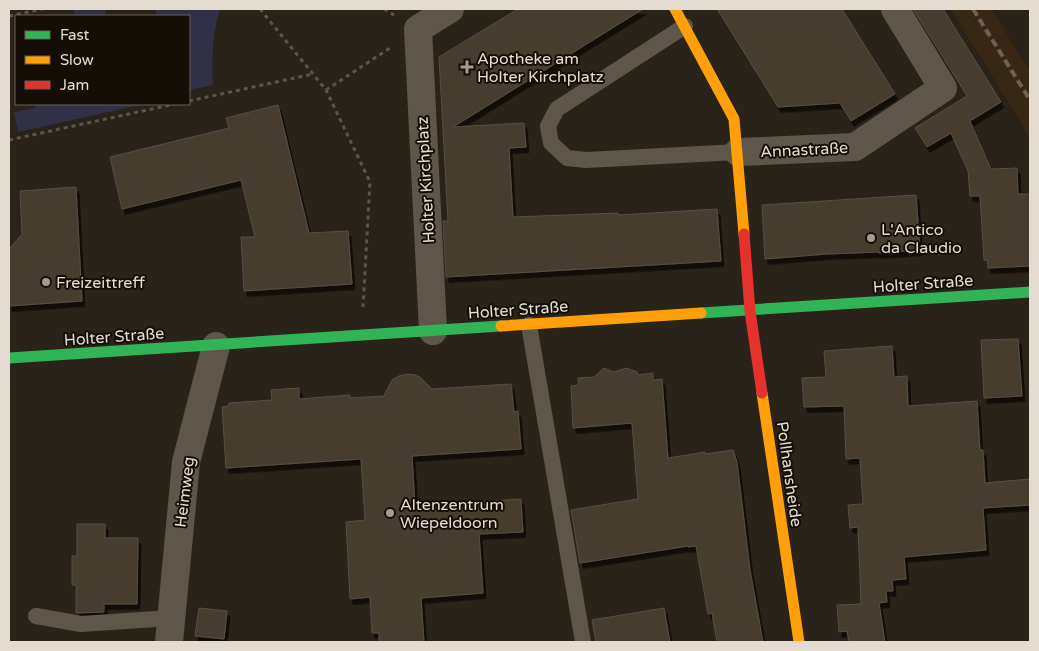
<svg xmlns="http://www.w3.org/2000/svg" width="1039" height="651" font-family="'Varela Round',sans-serif">
  <style>
    .built { fill: #382813 }
    .green { fill: #303047 }
    .building { fill: #463d2e; stroke: #554f47; filter: url(#shadow) }
    .lines { fill: none; stroke-linecap: round; stroke-linejoin: round }
    .path { stroke: #5d554c; stroke-width: 3; stroke-dasharray: 4 4; stroke-linecap: butt }
    .lane { stroke: #5f564a; stroke-width: 16 }
    .street { stroke: #5f564a; stroke-width: 28 }
    .fast { stroke: #30b455; stroke-width: 11 }
    .slow { stroke: #ff9f0a; stroke-width: 11 }
    .jam { stroke: #e5322d; stroke-width: 11 }
    .rail { stroke: #696259; stroke-width: 4; stroke-dasharray: 8 4; stroke-linecap: butt }
    .poi-dot { fill: #a49b91; stroke: #140e07; stroke-width: 2 }
    .labels { text-anchor: middle; stroke-width: 4; stroke-linejoin: round; paint-order: stroke }
    .poi-label { font-size: 16px; fill: #e5dcd1; stroke: #140e07; text-anchor: start }
    .street-label { font-size: 16px; fill: #e5dcd1; stroke: #140e07 }
  </style>
  <defs>
    <filter id="shadow"><feDropShadow dx="3" dy="5.5" stdDeviation="0" flood-color="#0009"/></filter>
  </defs>
  <rect width="100%" height="100%" fill="#2a231a"/>
  <!-- built -->
  <path class="built" d="M951,9H991L1030,71V138Z"/>
  <!-- green -->
  <g class="green">
    <path d="M73,9H105L106,16H75Z"/>
    <path d="M155,9H220C212,34 212,58 213,85L189,90V16H157Z"/>
    <path d="M35,104H145L18,132L14,112L35,108Z"/>
  </g>
  <!-- building -->
  <g class="building">
    <path d="M518,9H643L453,127L524,123L526,147L509,148L513,217L618,213V215L717,209L721,261L446,277L443,221H448L439,57Z"/>
    <path d="M717,9H842L895,94L851,121L840,103L778,107Z"/>
    <path d="M913,9H943L1001,102L970,121L991,169L1017,168L1018,194H1030V266L988,268L987,260H984L980,196H970L968,171L951,133L927,147L915,128L967,96Z"/>
    <path d="M278,105L309,233L348,231L352,284L244,291L241,237H255L241,180L122,209L110,157L229,128L226,118Z"/>
    <path d="M76,187L82,301L9,306V249L22,234L20,191Z"/>
    <path d="M916,195L920,250L879,253V252L827,254L765,259L762,205Z"/>
    <path d="M1018,339L1022,396L984,398L981,340Z"/>
    <path d="M892,346L894,377L907,376L908,406L977,401L980,450H983L985,483L1030,479V505L983,508L986,550L904,557L906,579L892,580L893,591H886L887,602L879,603L885,642H849L847,631L839,632L837,605L861,604L858,527L850,528L848,505L863,504L860,458L846,459L844,406L804,407L802,378L826,377L824,351Z"/>
    <path d="M604,368L614,372L626,368L637,372L638,375L653,373V380L662,379L668,458L705,452V454L733,450L737,462L750,570L763,642H717L712,613L708,614L696,546L688,547V546L580,563L571,510L638,499L632,423L573,428L571,386L579,385L578,378L594,377Z"/>
    <path d="M407,374L416,375L421,378L432,389L511,384L514,412L518,411L521,449L412,456L415,506L521,499L523,532L479,534L483,593L421,598L424,642H379V633H372L370,597L350,599L346,522L365,520L361,459L226,468L222,407L229,406V403L272,400L271,390L299,388V399L350,395V398L384,396L392,380L399,376Z"/>
    <path d="M77,524H105V538H138L137,604H104V612L76,613V585H72V556H77Z"/>
    <path d="M199,608L227,611L224,639L195,636Z"/>
    <path d="M664,608L670,642H596L592,620Z"/>
  </g>
  <g class="lines">
    <!-- path -->
    <g class="path">
      <path d="M260,9L326,90L370,182L363,307"/>
      <path d="M384,9L394,15"/>
      <path d="M9,16L43,9"/>
      <path d="M326,90L390,48"/>
      <path d="M189,101L313,74"/>
      <path d="M9,140L175,104"/>
    </g>
    <!-- lane -->
    <g class="lane">
      <path d="M685,26L557,109L548,126L551,143L567,158L586,160L738,152"/>
      <path d="M529,325L583,642"/>
      <path d="M36,616L81,624L171,618"/>
    </g>
    <!-- street -->
    <g class="street">
      <path d="M738,152L855,147L943,88L895,9"/>
      <path d="M433,331L418,29L450,9"/>
      <path d="M169,642L186,462L216,346"/>
    </g>
    <!-- fast -->
    <g class="fast">
      <path d="M701,313L1030,292"/>
      <path d="M9,358L501,326"/>
    </g>
    <!-- slow -->
    <g class="slow">
      <path d="M675,9L734,119L744,234"/>
      <path d="M501,326L701,313"/>
      <path d="M762,393L799,642"/>
    </g>
    <!-- jam -->
    <path class="jam" d="M744,234L750,311L762,393"/>
    <!-- rail -->
    <path class="rail" d="M973,9L1030,100"/>
  </g>
  <!-- markers -->
  <g class="poi-dot">
    <path d="M464.5 59.5h5v5h5v5h-5v5h-5v-5h-5v-5h5z"/>
    <circle cx="871" cy="238" r="5"/>
    <circle cx="46" cy="282" r="5"/>
    <circle cx="390" cy="513" r="5"/>
  </g>
  <g class="labels">
    <!-- poi labels -->
    <g class="poi-label">
      <text x="477" y="64">Apotheke am<tspan x="477" dy="18">Holter Kirchplatz</tspan></text>
      <text x="881" y="235">L'Antico<tspan x="881" dy="18">da Claudio</tspan></text>
      <text x="56" y="288">Freizeittreff</text>
      <text x="400" y="510">Altenzentrum<tspan x="400" dy="18">Wiepeldoorn</tspan></text>
    </g>
    <!-- street labels -->
    <g class="street-label">
      <text transform="translate(804 149) rotate(-3)" y="6">Annastraße</text>
      <text transform="translate(425 180) rotate(-93)" y="6">Holter Kirchplatz</text>
      <text transform="translate(923 283) rotate(-4)" y="6">Holter Straße</text>
      <text transform="translate(518 309) rotate(-4)" y="6">Holter Straße</text>
      <text transform="translate(114 336) rotate(-4)" y="6">Holter Straße</text>
      <text transform="translate(790 474) rotate(82)" y="6">Pollhansheide</text>
      <text transform="translate(184 492) rotate(-83)" y="6">Heimweg</text>
    </g>
  </g>
  <!-- border -->
  <rect width="1039" height="651" fill="none" stroke="#e5dcd1" stroke-width="20"/>
  <!-- legend -->
  <rect x="15" y="15" width="175" height="90" fill="#140e07" stroke="#686058"/>
  <rect x="25" y="31" width="25" height="8" fill="#30b455" stroke="#686058"/>
  <text x="60" y="40" font-size="15" fill="#e5dcd1">Fast</text>
  <rect x="25" y="56" width="25" height="8" fill="#ff9f0a" stroke="#686058"/>
  <text x="60" y="65" font-size="15" fill="#e5dcd1">Slow</text>
  <rect x="25" y="81" width="25" height="8" fill="#e5322d" stroke="#686058"/>
  <text x="60" y="90" font-size="15" fill="#e5dcd1">Jam</text>
</svg>
